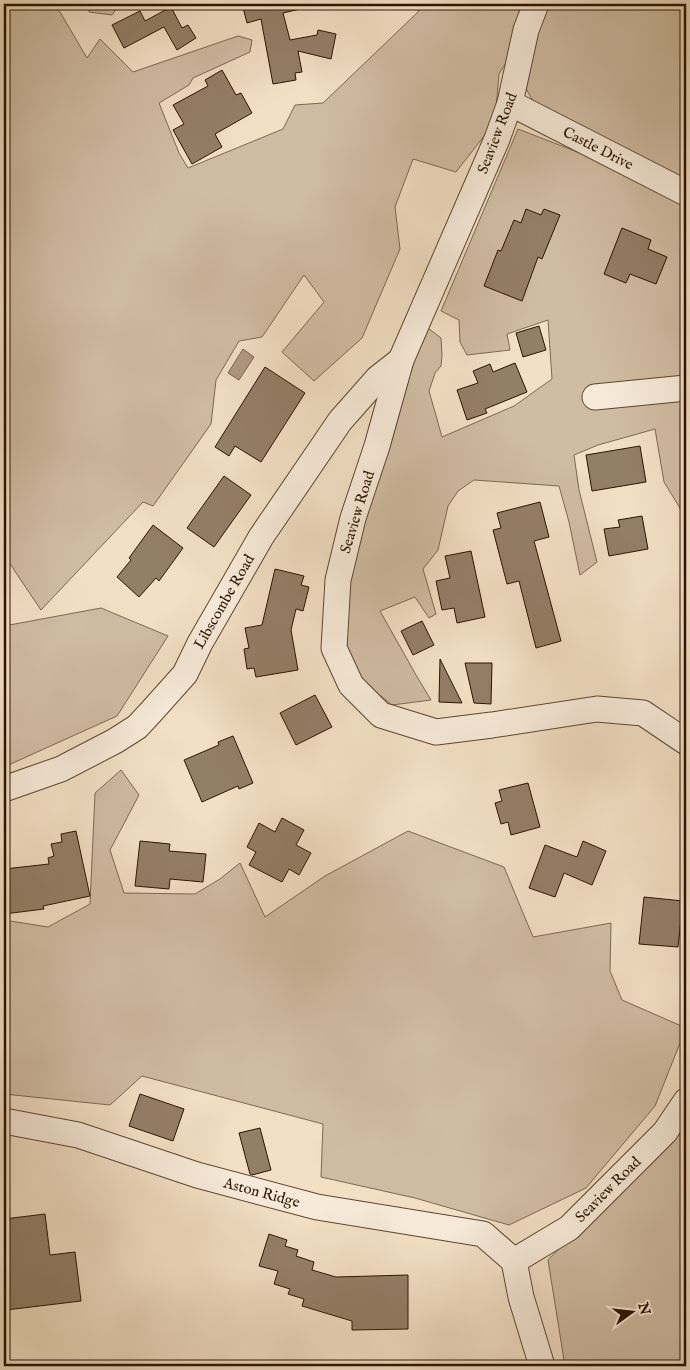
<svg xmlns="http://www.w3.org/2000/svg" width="690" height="1370" font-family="'IM FELL English',serif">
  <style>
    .green { fill: #d0bca3; stroke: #7e6852 }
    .water { fill: #af9a81; stroke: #7b644d }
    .building { fill: #937e66; stroke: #2c1400 }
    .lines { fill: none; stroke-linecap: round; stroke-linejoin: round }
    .minor-casing { stroke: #5e4731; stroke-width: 27 }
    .minor { stroke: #f7ead9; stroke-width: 25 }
    .labels { text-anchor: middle; stroke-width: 4; stroke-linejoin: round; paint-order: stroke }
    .street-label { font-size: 15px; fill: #2c1400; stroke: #f7ead9 }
  </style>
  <rect width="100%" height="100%" fill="#f2dfc4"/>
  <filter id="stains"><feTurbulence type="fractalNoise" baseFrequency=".004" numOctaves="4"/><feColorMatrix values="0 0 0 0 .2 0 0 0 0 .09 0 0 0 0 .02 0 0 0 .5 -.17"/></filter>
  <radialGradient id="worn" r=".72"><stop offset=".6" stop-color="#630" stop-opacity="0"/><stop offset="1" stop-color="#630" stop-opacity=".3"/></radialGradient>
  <!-- green -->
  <g class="green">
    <path d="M4,4H50L60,12L87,58L100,39L133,72L238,36L252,40L250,52L193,78L189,85L159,103L179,153L188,168L283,129L295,105L323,103L418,12L419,4H531L513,52L499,74L495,122L456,172L413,159L395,207L400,249L362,338L314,381L282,352L324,302L304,275L262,337L239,341L216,380L211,424L153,506L143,502L41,610L4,555Z"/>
    <path d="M89,4H120L112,15L89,12Z"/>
    <path d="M545,4H686V185L535,105L523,83Z"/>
    <path d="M518,129L629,172L686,202V518L664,482L655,429L598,445L574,455L579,490L597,562L580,575L569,522L559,486L474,480L458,491L448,506L438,550L423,569L436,614L429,618L415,597L380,611L416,675L431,700L392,705L346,668L338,608L420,322L441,338L442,355L441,366L435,373L429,391L442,437L514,406L552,379L548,320L507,334L510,350L467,355L460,342L459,320L441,311Z"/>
    <path d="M101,608L168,636L117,716L4,767V626Z"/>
    <path d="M121,770L139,795L110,850L124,893L195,894L220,879L240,863L265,917L325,876L408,831L504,867L533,937L611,923L610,971L622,1000L686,1028L655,1106L586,1188L509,1225L415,1198L321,1177L323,1124L142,1076L110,1105L4,1094V920L48,927L90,904L95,793Z"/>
    <path d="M686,1110V1366H565L548,1260L668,1134Z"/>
  </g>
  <!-- water -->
  <path class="water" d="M243,349L254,357L239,380L228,373Z"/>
  <!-- building -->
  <g class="building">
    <path d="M242,4H299L300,9L283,13L290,40L317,35L318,30L336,34L331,59L298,51L302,72L295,73L296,80L273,84L261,19L247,23Z"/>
    <path d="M171,7L182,28L188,25L196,38L177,50L164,27L124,48L112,25L140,11L145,21Z"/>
    <path d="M222,70L236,95L241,93L252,113L215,134L222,147L192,164L173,130L184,124L173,105L208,86L205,80Z"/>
    <path d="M526,209L541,215L544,209L560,215L542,259L538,257L522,301L484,286L498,250L501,251L514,220L521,223Z"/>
    <path d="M622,228L651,240L648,249L667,257L656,284L630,274L626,283L604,274Z"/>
    <path d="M539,326L546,350L523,357L516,333Z"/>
    <path d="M515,363L527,392L485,409L487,413L467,420L457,390L478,383L473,371L490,364L493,372Z"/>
    <path d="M265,367L305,393L261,462L235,446L229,456L215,447Z"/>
    <path d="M640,446L646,482L592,491L586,455Z"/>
    <path d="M224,476L251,495L214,547L187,528Z"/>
    <path d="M540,502L549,537L534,541L561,641L536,648L519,581L507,584L493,530L501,528L497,513Z"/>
    <path d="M642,516L648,549L609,556L604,529L620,527L618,520Z"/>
    <path d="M153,525L183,548L159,581L156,578L139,597L117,577L131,560L129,558Z"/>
    <path d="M471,551L485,617L457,623L454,608L442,610L436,581L450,578L445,556Z"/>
    <path d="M275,569L304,576L301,585L309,587L303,611L296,609L291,630L298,670L256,677L254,668L247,669L244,649L249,648L245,628L262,625Z"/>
    <path d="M422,621L434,645L413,655L401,631Z"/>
    <path d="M440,659L462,703L439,702Z"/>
    <path d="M465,663H492L491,704L474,703Z"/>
    <path d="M315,695L332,727L296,745L280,713Z"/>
    <path d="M233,736L253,783L239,789L238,786L202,802L184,760L219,745L218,742Z"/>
    <path d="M528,783L540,827L511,835L508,822L501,824L495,803L502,801L499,790Z"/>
    <path d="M282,818L304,830L296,845L311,853L299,875L289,869L282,882L249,865L256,852L247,847L259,823L275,832Z"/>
    <path d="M76,831L90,896L43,906L44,909L4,914V869L49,864L48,858L54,856L51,844L62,842L61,834Z"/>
    <path d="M140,841L170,844L169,851L206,854L203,882L170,879L169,889L135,886Z"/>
    <path d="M583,841L606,851L592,885L564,873L555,897L529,888L545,845L577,857Z"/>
    <path d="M644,897L683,901L678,947L639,944Z"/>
    <path d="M140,1094L184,1109L173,1141L129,1126Z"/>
    <path d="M260,1128L271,1170L252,1175L250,1174L239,1133Z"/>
    <path d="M45,1214L50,1255L75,1252L81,1301L6,1310L4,1288V1219Z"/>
    <path d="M269,1234L287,1240L285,1246L298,1250L296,1256L314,1262L312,1270L336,1277L408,1275V1329L352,1330V1321L302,1306L304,1299L288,1294L290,1289L274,1284L278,1271L259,1266Z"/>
  </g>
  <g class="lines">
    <defs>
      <g id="minor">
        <path d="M536,4L526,30L510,103L497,139L401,360L377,446L353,518L338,580L334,648L351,685L381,715L436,732L492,725L597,709L643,713L686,742"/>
        <path id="s1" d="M510,103L686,193"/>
        <path d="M595,397L686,388"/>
        <path id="s2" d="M4,789L61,769L115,741L137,727L151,712L185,674L200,643L261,537L340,421L378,378L401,360"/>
        <path id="s3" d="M4,1121L78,1135L197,1175L317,1207L483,1234L514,1261"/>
        <path id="s4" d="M514,1261L569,1228L665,1132L686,1101"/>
        <path d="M514,1261L521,1297L542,1366"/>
      </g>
    </defs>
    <!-- minor casing -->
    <use href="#minor" class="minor-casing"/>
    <!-- minor -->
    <use href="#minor" class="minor"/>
  </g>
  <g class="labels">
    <!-- street labels -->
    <g class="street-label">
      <text transform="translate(497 133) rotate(-69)" y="5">Seaview Road</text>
      <text dy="5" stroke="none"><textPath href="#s1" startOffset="99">Castle Drive</textPath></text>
      <text transform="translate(357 512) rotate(-73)" y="5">Seaview Road</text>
      <text dy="5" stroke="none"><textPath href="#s2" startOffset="301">Libscombe Road</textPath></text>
      <text dy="5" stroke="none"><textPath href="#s4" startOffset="119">Seaview Road</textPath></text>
      <text dy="5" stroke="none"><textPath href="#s3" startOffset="268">Aston Ridge</textPath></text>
    </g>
  </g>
  <!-- margin -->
  <rect width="690" height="1370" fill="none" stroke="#f2dfc4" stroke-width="20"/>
  <rect x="5" y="5" width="680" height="1360" fill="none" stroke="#2c1400" stroke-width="2.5"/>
  <rect x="10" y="10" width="670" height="1350" fill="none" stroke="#2c1400"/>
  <!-- north arrow -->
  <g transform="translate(632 1312) rotate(75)" stroke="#f7ead9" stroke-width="4" paint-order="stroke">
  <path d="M0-4L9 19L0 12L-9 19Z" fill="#2c1400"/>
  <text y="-8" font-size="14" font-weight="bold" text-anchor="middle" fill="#2c1400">N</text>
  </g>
  <rect width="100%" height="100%" filter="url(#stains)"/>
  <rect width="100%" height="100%" fill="url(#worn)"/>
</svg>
